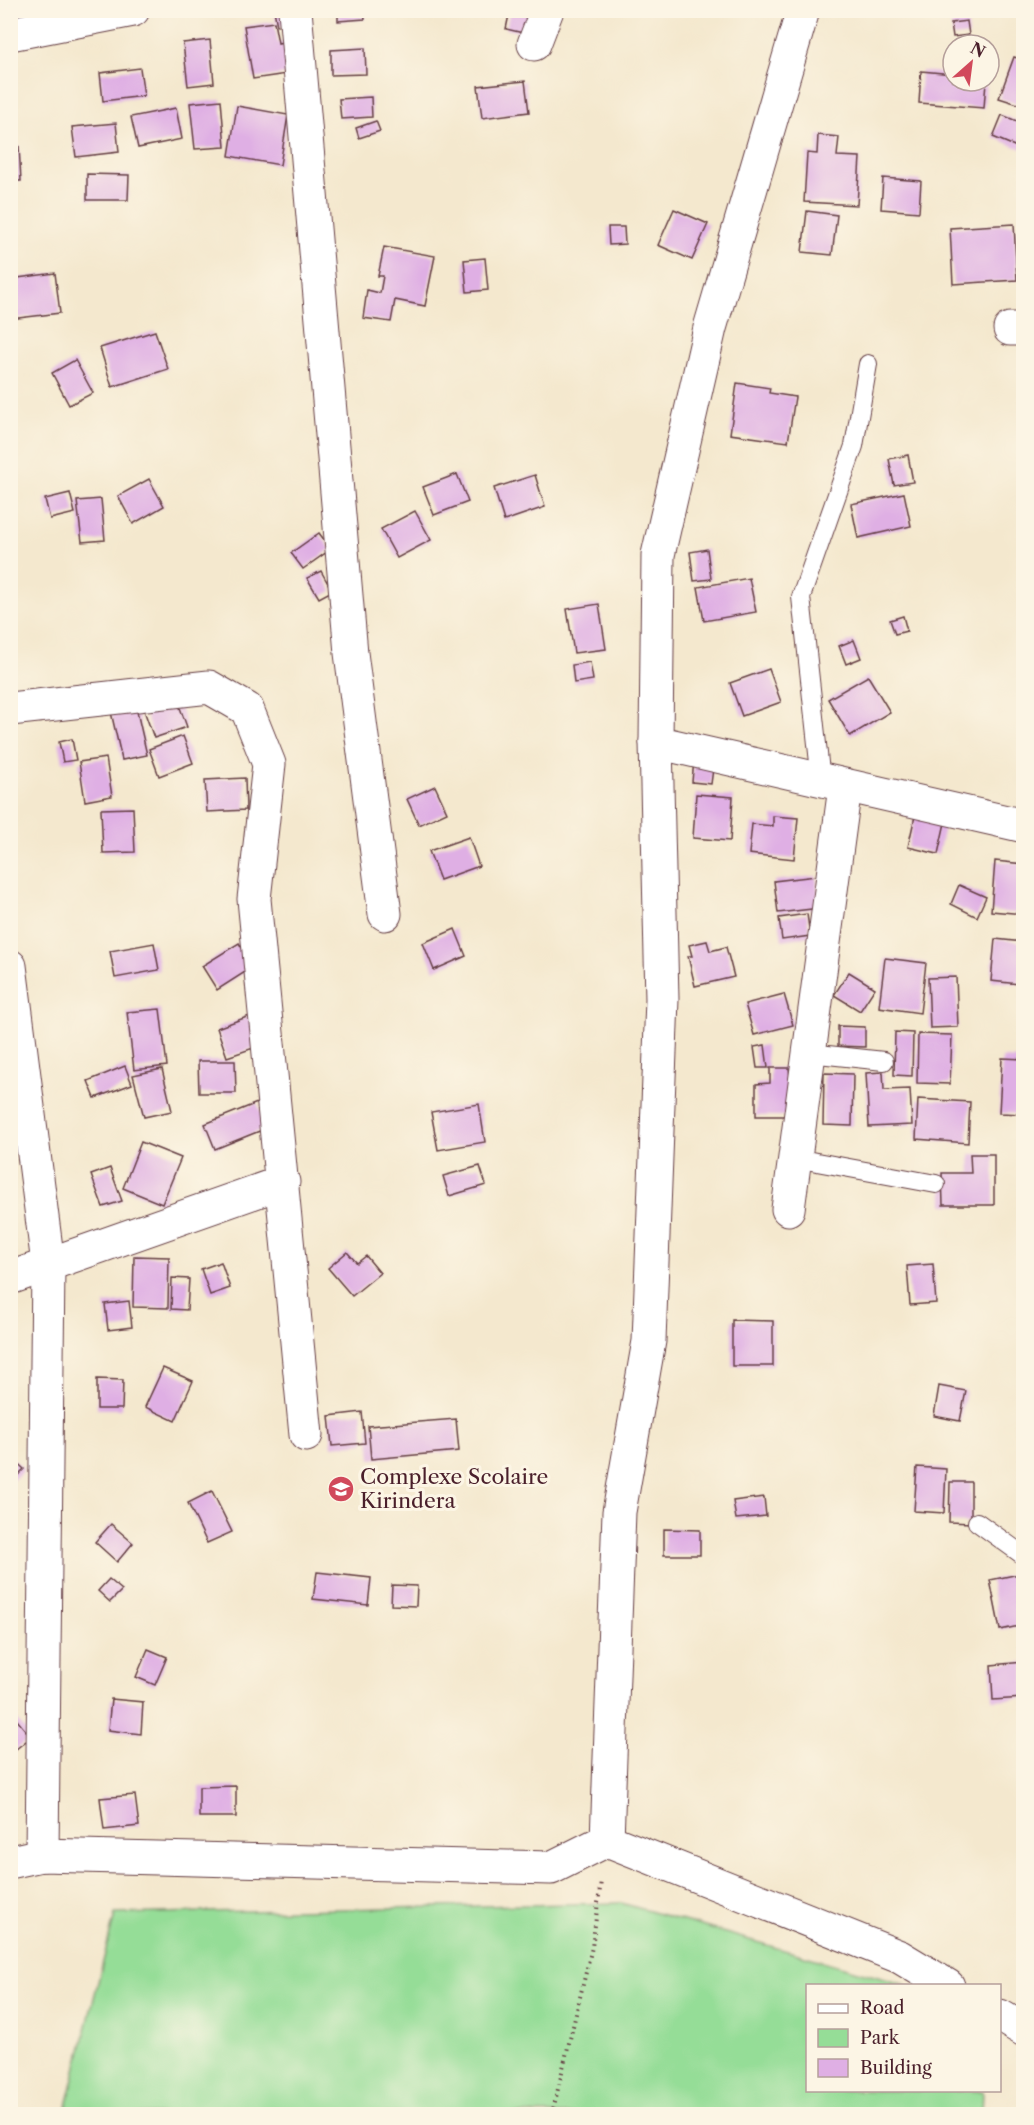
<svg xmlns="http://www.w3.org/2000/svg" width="1034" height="2125" font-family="'Libre Caslon Text',serif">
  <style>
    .green { fill: #95dd97; stroke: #707e61; stroke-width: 1.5 }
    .building { fill: #dfafe4 }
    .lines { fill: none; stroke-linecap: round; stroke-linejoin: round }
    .service-casing { stroke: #643d43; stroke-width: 20 }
    .minor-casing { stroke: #643d43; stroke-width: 35 }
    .path { stroke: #643d43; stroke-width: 4; stroke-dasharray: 1.5 4.5; stroke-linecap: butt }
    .service { stroke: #fff; stroke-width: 18 }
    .minor { stroke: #fff; stroke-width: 33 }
    .labels { text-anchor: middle; stroke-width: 6; stroke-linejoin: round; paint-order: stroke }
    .poi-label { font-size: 21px; fill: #4a1f2b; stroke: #fcf5e5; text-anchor: start }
  </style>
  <rect width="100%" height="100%" fill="#fcf5e5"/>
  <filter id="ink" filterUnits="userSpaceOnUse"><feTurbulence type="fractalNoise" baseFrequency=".0167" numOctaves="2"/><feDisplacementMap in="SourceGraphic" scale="12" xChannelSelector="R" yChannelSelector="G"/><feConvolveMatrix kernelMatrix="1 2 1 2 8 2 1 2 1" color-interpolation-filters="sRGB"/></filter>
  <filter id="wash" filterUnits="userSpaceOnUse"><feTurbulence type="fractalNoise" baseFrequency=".008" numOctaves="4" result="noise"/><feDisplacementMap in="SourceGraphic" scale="24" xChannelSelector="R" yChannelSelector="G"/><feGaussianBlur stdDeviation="1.35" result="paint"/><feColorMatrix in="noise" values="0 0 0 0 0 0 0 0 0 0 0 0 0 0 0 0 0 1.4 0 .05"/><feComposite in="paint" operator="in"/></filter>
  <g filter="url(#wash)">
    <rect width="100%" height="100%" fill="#f4e8ce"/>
    <!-- green -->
    <path class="green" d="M621,1903L906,1985L808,1986V2090L983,2091L982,2114H65L115,1914Z"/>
    <g id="blocks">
      <!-- building -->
      <g class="building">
        <path d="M274,10H290L292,24L277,26Z"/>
        <path d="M338,10H364L365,19L338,21Z"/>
        <path d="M510,10L536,15L532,35L506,29Z"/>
        <path d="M967,21L969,35L953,37L951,23Z"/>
        <path d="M274,22L278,43L288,41L293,73L253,79L244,26Z"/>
        <path d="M210,40L214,83L188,86L183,43Z"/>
        <path d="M365,48L366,74L331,75V50Z"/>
        <path d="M1014,57L1024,60V106L999,98Z"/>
        <path d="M140,68L144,96L103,101L100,73Z"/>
        <path d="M921,71L953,74V81H986L984,108L919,103Z"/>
        <path d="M525,81L529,112L482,118L478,86Z"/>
        <path d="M371,97L372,117L341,119L339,99Z"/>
        <path d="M221,100L225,147L195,149L190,103Z"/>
        <path d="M237,106L288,115L280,165L229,156Z"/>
        <path d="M176,108L182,139L138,148L131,117Z"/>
        <path d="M1002,115L1024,124V150L993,137Z"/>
        <path d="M376,121L380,131L359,138L356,128Z"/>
        <path d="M116,123L119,152L76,157L72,127Z"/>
        <path d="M818,135L839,137L837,156L860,157L857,205L804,202L807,153L817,154Z"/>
        <path d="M19,146L21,181H10V147Z"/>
        <path d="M87,174L129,175L128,200H87Z"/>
        <path d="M883,178L921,181L919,212L881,209Z"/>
        <path d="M674,209L708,224L692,260L658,245Z"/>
        <path d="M807,211L837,215L832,255L802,252Z"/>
        <path d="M1014,224L1017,280L953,284L950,228Z"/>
        <path d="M608,227H624L625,244L609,245Z"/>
        <path d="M384,247L435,256L425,306L395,300L391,322L363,318L367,290L380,293L383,276H378Z"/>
        <path d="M485,258L488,290L467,292L464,260Z"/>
        <path d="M55,273L60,313L10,319V279Z"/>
        <path d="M155,331L168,369L112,387L100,348Z"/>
        <path d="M75,360L93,393L69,405L52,373Z"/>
        <path d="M737,383L770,388L769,393L795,397L788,442L730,434Z"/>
        <path d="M908,455L913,482L894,485L889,459Z"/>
        <path d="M457,474L468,502L434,515L423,487Z"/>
        <path d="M535,475L545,507L504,521L494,488Z"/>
        <path d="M149,479L164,506L133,524L118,496Z"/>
        <path d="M70,493L75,513L50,519L45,499Z"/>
        <path d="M904,493L911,526L858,538L851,504Z"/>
        <path d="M101,499L105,540L82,542L77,501Z"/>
        <path d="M415,511L431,540L397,558L381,529Z"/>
        <path d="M319,533L331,549L303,569L291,553Z"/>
        <path d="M707,549L711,579L694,581L690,552Z"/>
        <path d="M321,571L332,591L319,598L307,578Z"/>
        <path d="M749,578L756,612L704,621L698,587Z"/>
        <path d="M599,604L606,649L574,653L567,609Z"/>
        <path d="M903,616L907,631L895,634L890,620Z"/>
        <path d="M854,640L861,658L846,664L839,646Z"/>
        <path d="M590,662L593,680L574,683L572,665Z"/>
        <path d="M769,669L781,702L742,716L730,683Z"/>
        <path d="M868,676L890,712L850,736L828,699Z"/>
        <path d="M174,691L187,727L154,738L141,702Z"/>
        <path d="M136,707L147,755L122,760L111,712Z"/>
        <path d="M183,736L193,763L159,776L149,749Z"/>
        <path d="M72,739L76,760L63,762L59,742Z"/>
        <path d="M106,758L112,796L85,801L79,762Z"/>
        <path d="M694,759L714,761L711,784L692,782Z"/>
        <path d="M245,778L246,810L207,812L205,780Z"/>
        <path d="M435,786L447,812L419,825L407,799Z"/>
        <path d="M696,794L733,797L730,841L693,838Z"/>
        <path d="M917,807L947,814L938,854L908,847Z"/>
        <path d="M133,808L135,852L103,853L101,809Z"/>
        <path d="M773,816L798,818L794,859L749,854L752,824L773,826Z"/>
        <path d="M469,837L479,866L440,880L429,851Z"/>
        <path d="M995,861L1024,864V914L991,911Z"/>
        <path d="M816,876L820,908L778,913L774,881Z"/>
        <path d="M959,885L986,897L977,917L951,904Z"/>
        <path d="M807,914L810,936L782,940L779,918Z"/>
        <path d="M455,929L466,956L434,970L423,943Z"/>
        <path d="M995,939L1023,942L1019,984L991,981Z"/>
        <path d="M707,941L710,951L726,947L734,977L695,986L688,956H692L689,945Z"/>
        <path d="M154,943L159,970L115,978L110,951Z"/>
        <path d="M239,943L253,967L217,990L202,966Z"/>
        <path d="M885,958L926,963L920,1013L879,1007Z"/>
        <path d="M849,972L875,988L860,1011L834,995Z"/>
        <path d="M956,977L958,1027L930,1028L928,978Z"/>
        <path d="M784,994L793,1025L754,1035L745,1004Z"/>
        <path d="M160,1009L167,1066L134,1070L127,1012Z"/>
        <path d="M255,1014L265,1044L227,1057L217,1028Z"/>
        <path d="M838,1026L865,1027V1047L838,1046Z"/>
        <path d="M895,1032L913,1033L912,1076L894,1075Z"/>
        <path d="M918,1034L952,1035L950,1084L917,1083Z"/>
        <path d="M765,1045L768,1068H757L754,1047Z"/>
        <path d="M1002,1058L1024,1059V1114L999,1113Z"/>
        <path d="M198,1061H235L236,1093H199Z"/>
        <path d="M125,1066L132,1084L95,1098L88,1081Z"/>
        <path d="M770,1068H789L794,1116H756V1084L770,1083Z"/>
        <path d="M162,1069L172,1111L144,1117L133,1075Z"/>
        <path d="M883,1072L884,1090L910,1089L912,1125L869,1127L866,1073Z"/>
        <path d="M824,1073L853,1074L852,1126L823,1125Z"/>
        <path d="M918,1099L970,1102L968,1143L916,1139Z"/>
        <path d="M257,1103L267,1128L215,1149L205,1124Z"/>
        <path d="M479,1104L485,1142L438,1150L431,1112Z"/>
        <path d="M141,1142L181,1158L162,1204L123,1188Z"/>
        <path d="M970,1154H994V1205H943L942,1173H971Z"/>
        <path d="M480,1166L486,1185L449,1196L443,1176Z"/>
        <path d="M110,1168L122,1201L103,1207L91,1175Z"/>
        <path d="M347,1252L357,1263L366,1256L380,1273L352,1296L328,1268Z"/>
        <path d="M134,1256L169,1257L168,1308L133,1307Z"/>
        <path d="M221,1262L230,1288L210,1295L201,1269Z"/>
        <path d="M933,1264L936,1303L910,1305L907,1266Z"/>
        <path d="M172,1278L189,1279L187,1310L171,1309Z"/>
        <path d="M129,1301L132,1327L108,1330L105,1304Z"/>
        <path d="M732,1320L773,1321V1366H732Z"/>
        <path d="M163,1368L193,1381L175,1421L145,1407Z"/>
        <path d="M97,1379L123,1380L122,1409H97Z"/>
        <path d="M939,1386L966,1391L960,1421L934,1416Z"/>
        <path d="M362,1412L365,1443L332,1446L329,1416Z"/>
        <path d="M456,1419L459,1451L371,1459L368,1426Z"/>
        <path d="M10,1456L24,1469L10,1483Z"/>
        <path d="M917,1467L946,1469L944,1513L914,1511Z"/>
        <path d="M950,1482H971V1523L949,1522Z"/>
        <path d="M212,1491L232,1532L207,1543L188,1503Z"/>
        <path d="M764,1497L766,1516L736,1519L733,1501Z"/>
        <path d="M111,1524L133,1543L117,1562L95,1542Z"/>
        <path d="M664,1529L700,1530V1555H664Z"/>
        <path d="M317,1572L371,1578L368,1605L313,1599Z"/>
        <path d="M1024,1573V1625L1000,1630L990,1580Z"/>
        <path d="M109,1579L122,1590L110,1602L98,1591Z"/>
        <path d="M392,1585L417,1586L416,1606L391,1605Z"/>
        <path d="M148,1649L167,1657L155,1685L136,1677Z"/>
        <path d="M1024,1662V1698L993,1700L991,1665Z"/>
        <path d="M111,1699L143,1702L141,1734L108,1730Z"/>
        <path d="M12,1714L31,1737L10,1754V1715Z"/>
        <path d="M236,1786V1817H199V1787Z"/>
        <path d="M135,1795L139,1826L104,1830L100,1798Z"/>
      </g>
    </g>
  </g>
  <g filter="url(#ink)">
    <use href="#blocks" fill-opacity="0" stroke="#643d43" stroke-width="1.5"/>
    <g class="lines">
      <defs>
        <g id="service">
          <path d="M821,781L801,597L854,446L868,364"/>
          <path d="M809,1053L884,1061"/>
          <path d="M795,1158L936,1184"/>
          <path d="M977,1522L1024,1556"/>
        </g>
        <g id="minor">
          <path d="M295,10L351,653L385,914"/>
          <path d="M10,34L133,10"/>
          <path d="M534,44L547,10"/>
          <path d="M1010,329H1024"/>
          <path d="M10,709L209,687L247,709L269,764L254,899L306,1435"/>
          <path d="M656,742L1024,826"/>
          <path d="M10,966L48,1264L42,1855"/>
          <path d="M788,1209L845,787"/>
          <path d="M10,1278L283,1182"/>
          <path d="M607,1840L619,1512L649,1341L662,999L656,742L658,555L710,328L803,10"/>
          <path d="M10,1862L42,1855L551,1868L607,1840L900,1957L948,1986"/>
          <path d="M1000,2016L1024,2030"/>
        </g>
      </defs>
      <!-- service casing -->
      <use href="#service" class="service-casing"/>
      <!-- minor casing -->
      <use href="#minor" class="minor-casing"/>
      <!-- path -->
      <path class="path" d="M552,2114L592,1947L601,1881"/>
      <!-- service -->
      <use href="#service" class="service"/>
      <!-- minor -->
      <use href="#minor" class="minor"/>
    </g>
  </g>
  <!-- icons -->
  <defs>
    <symbol id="school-disc" viewBox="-11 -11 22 22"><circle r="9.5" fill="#d1495b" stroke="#fcf5e5"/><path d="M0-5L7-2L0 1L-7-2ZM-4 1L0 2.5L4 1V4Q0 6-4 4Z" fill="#fff"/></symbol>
  </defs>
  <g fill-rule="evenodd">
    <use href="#school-disc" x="326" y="1474" width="30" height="30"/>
  </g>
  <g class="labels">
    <!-- poi labels -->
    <g class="poi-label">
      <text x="360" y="1484">Complexe Scolaire<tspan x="360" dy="24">Kirindera</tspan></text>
    </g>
  </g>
  <!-- margin -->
  <rect width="1034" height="2125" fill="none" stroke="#fcf5e5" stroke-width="36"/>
  <!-- legend -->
  <rect x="806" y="1984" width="195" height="108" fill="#fcf5e5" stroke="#b59f9b" stroke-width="1.5"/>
  <rect x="818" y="2004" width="30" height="9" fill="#ffffff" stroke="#b59f9b" stroke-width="1.5"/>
  <text x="860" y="2014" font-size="18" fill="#4a1f2b">Road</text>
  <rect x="818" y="2029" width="30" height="18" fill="#95dd97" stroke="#b59f9b" stroke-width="1.5"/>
  <text x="860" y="2044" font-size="18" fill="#4a1f2b">Park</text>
  <rect x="818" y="2059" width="30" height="18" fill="#dfafe4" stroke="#b59f9b" stroke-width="1.5"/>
  <text x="860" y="2074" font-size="18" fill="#4a1f2b">Building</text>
  <!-- north arrow -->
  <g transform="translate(971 63) rotate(28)"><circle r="28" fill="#fcf5e5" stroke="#b59f9b" stroke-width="1.5"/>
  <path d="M0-4.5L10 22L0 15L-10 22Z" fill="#d1495b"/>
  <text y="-9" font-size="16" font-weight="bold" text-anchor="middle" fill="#4a1f2b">N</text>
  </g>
</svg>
